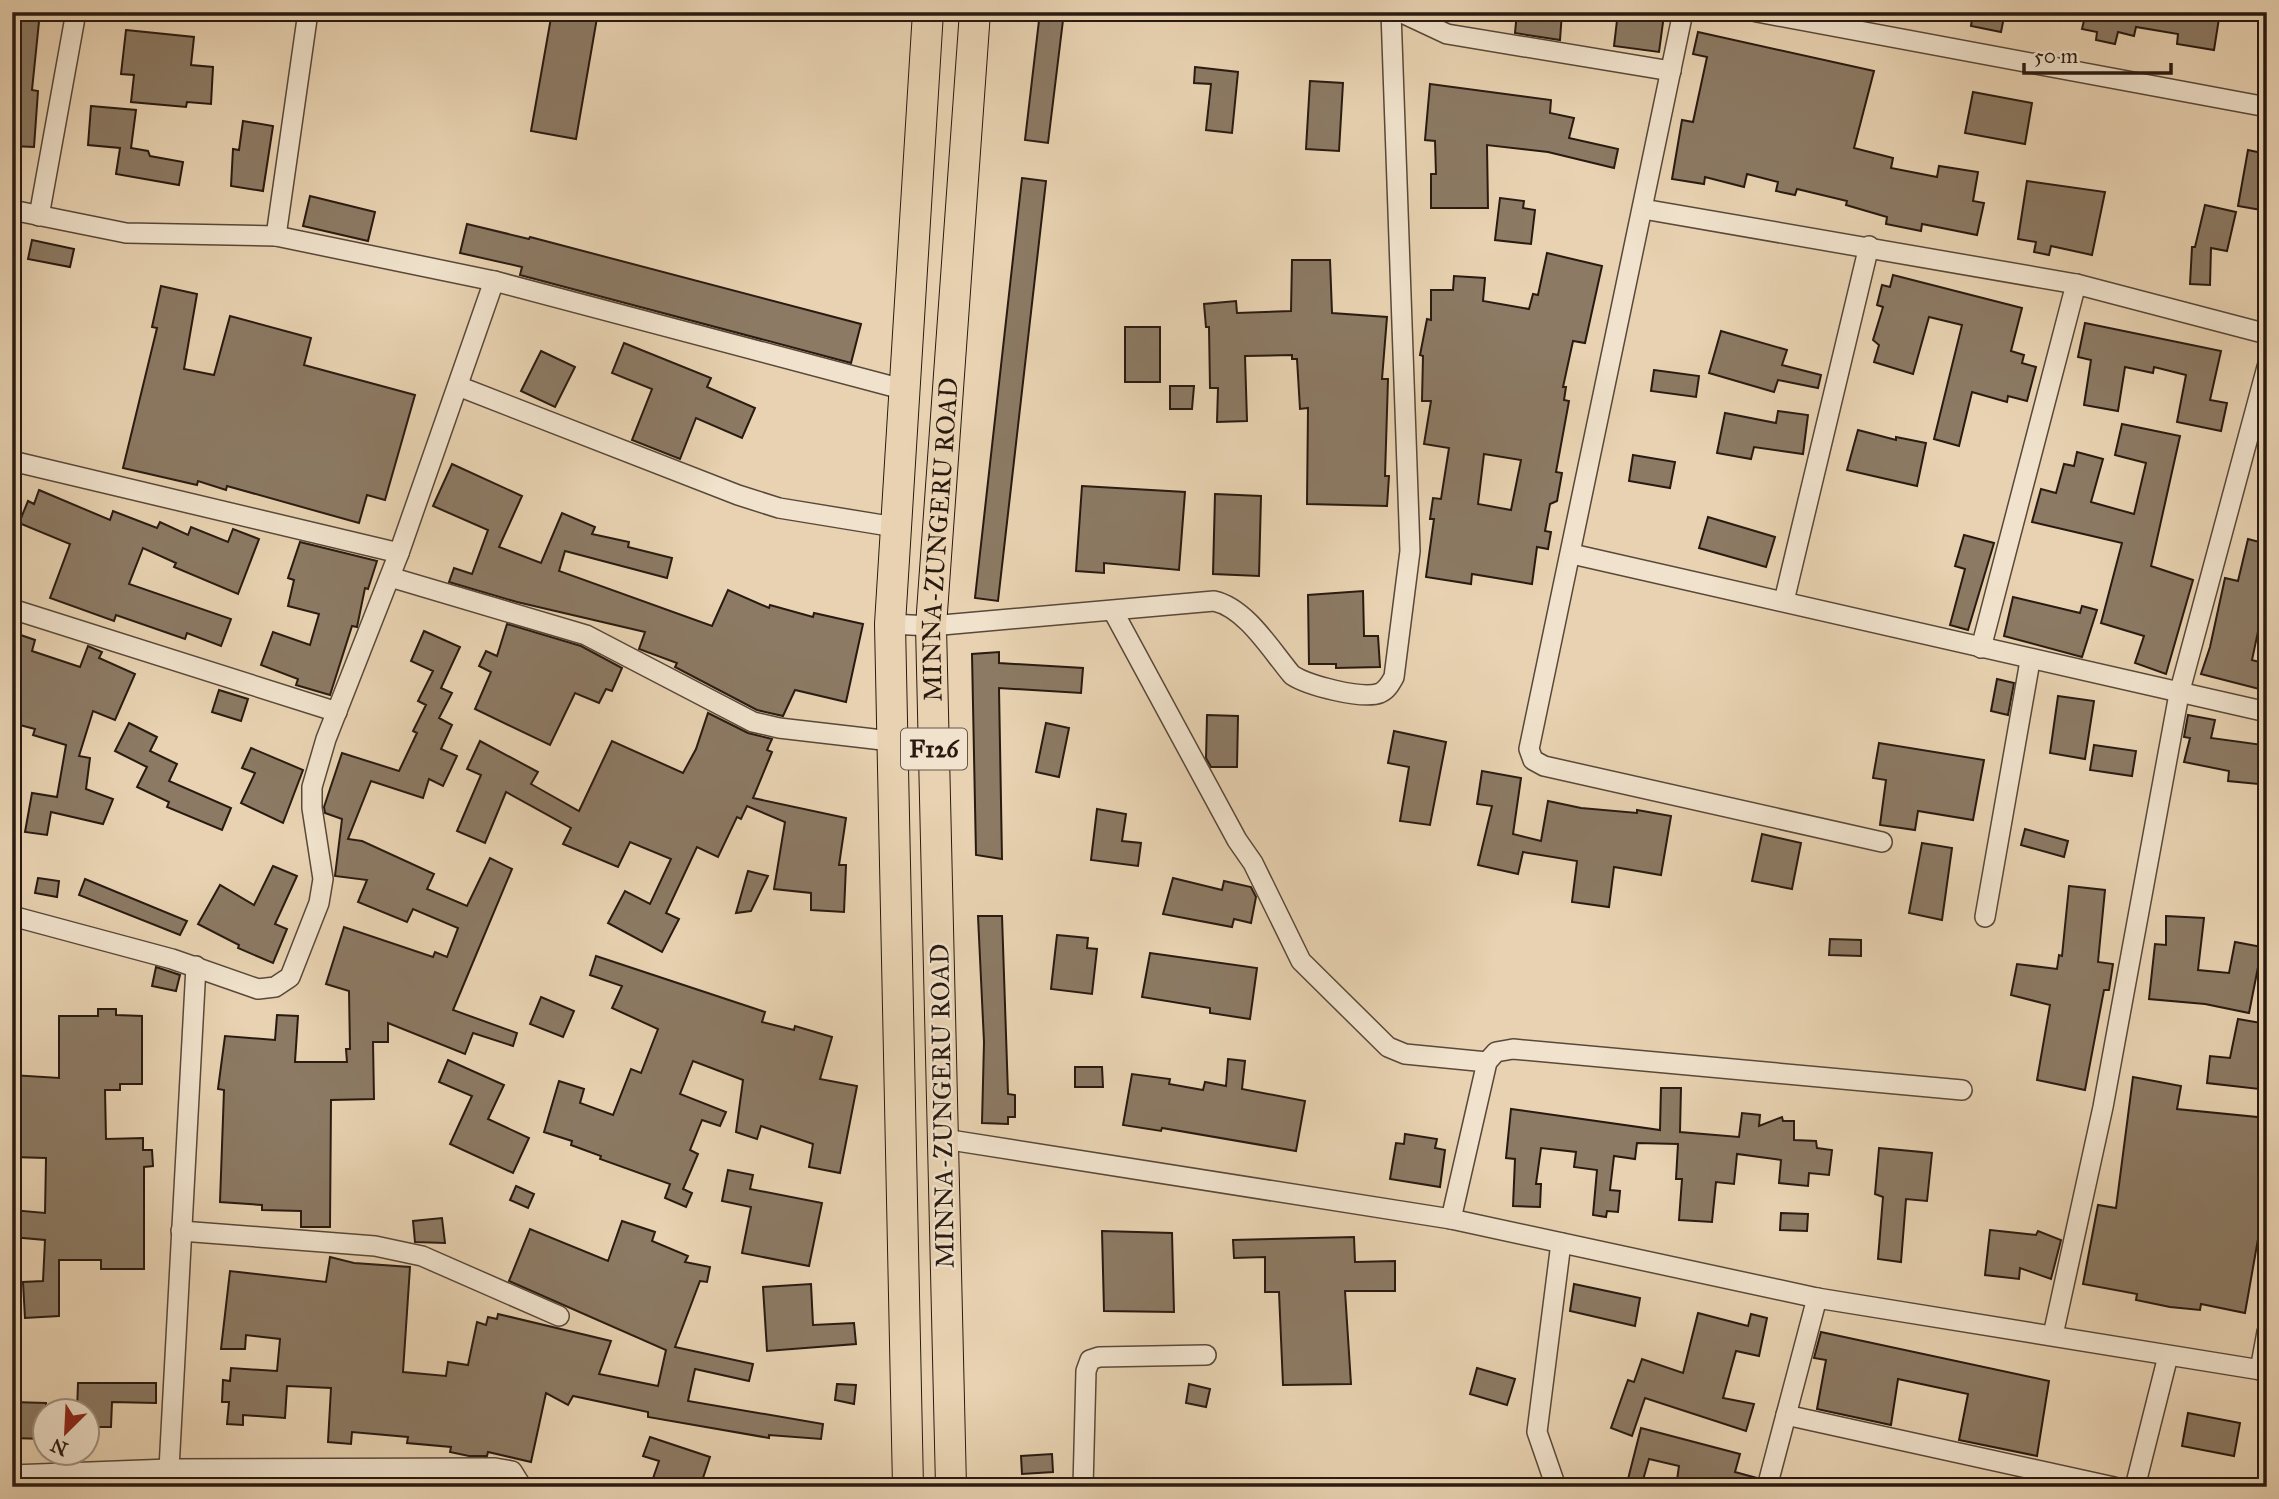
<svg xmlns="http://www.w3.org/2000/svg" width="2279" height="1499" font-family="'IM FELL Great Primer',serif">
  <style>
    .building { fill: #8c7a64; stroke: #291a11; stroke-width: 2; fill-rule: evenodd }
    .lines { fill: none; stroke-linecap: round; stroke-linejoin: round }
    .street-casing { stroke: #594839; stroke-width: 22 }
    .primary-casing { stroke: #291a11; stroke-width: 32 }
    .street { stroke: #f0e2cc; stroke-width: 19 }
    .primary { stroke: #e8d2b1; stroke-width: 30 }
    .labels { text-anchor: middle; stroke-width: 5; stroke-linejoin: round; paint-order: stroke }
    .shield { fill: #f0e2cc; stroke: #655649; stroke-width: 2 }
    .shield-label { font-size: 24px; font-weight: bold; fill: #291a11 }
    .street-label { font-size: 26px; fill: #291a11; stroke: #f0e2cc }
  </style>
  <rect width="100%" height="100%" fill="#e8d2b1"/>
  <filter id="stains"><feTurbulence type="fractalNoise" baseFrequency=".00286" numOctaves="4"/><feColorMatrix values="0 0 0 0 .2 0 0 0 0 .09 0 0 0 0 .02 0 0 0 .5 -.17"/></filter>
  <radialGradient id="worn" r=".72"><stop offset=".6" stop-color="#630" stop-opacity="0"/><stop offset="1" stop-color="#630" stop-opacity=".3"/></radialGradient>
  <!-- building -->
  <g class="building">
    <path d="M12,12H40L32,90L38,91L34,147L12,146Z"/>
    <path d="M552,12H598L576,139L531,131Z"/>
    <path d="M1040,12H1064L1048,143L1025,140Z"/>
    <path d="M1517,12H1562L1560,40L1515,33Z"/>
    <path d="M1618,12L1664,15L1659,52L1614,46Z"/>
    <path d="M1973,12H2005L2001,32L1971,26Z"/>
    <path d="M2086,12H2220L2214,50L2177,44L2178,34L2136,27L2134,36L2118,32L2115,44L2096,40L2097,32L2082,29Z"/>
    <path d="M126,30L194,37L191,65L213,67L211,104L187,102L186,107L131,102L134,75L121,74Z"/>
    <path d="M1698,32L1874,71L1854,148L1893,158L1891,168L1937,177L1939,166L1978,172L1973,201L1984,203L1977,235L1922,224L1921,231L1886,224L1887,217L1846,205L1847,201L1797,189L1795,195L1776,191L1778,182L1747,174L1744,187L1705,177L1704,184L1672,179L1682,120L1693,122L1707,57L1693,54Z"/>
    <path d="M1195,67L1238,72L1232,133L1206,130L1211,84L1194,83Z"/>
    <path d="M1310,81L1343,83L1339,151L1306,149Z"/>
    <path d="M1430,84L1551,100L1550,113L1574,118L1569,138L1618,149L1614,168L1548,152L1487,145L1488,208H1431V174H1436L1435,141L1425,140Z"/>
    <path d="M1973,92L2032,103L2025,144L1965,133Z"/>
    <path d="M91,106L136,110L131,148L148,151L150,156L183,162L179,185L116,174L120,148L88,145Z"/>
    <path d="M243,121L273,126L263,191L231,186L233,149L239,150Z"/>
    <path d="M2248,150L2267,154V211L2238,206Z"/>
    <path d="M1022,178L1046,181L998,601L975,598Z"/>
    <path d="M2027,181L2105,192L2092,255L2051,246L2049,255L2034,252L2036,242L2018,239Z"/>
    <path d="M310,196L375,212L368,241L303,226Z"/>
    <path d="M1500,198L1524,201L1523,208L1535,210L1531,244L1495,240Z"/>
    <path d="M2205,205L2236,212L2227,251L2211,248L2210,285L2190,284L2192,247H2195Z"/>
    <path d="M467,224L529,239L530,237L861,324L851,363L520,275L522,267L460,253Z"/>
    <path d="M32,240L74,249L70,267L28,259Z"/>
    <path d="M1547,253L1602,266L1585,343L1573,341L1563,387H1566L1564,400L1569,401L1556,472L1562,473L1557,501L1550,504L1545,531L1551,532L1548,549L1537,547L1532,584L1472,574L1471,584L1426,577L1434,519H1430L1433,498L1441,499L1449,448L1424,444L1431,401H1422L1423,356L1420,355L1427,319L1431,320V290H1453L1454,276L1485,278L1483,301L1529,309L1533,294L1538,295ZM1484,454L1521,460L1511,510L1478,504Z"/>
    <path d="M1292,260H1330L1332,313L1387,317L1382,379H1388L1385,476H1389L1387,506L1307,504L1308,408L1300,409L1297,359H1292V355L1245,356L1247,421L1217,422L1218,388H1210L1209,327H1206L1204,304L1236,301L1237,313L1291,311Z"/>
    <path d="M1893,275L2022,308L2011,351L2024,355L2022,363L2036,367L2027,401L2008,396L2007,402L1972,392L1959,446L1934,439L1962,325L1929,317L1913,374L1874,362L1879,345L1873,340L1883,307L1877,305L1882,285L1890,287Z"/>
    <path d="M161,286L197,294L184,369L214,375L230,316L311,338L304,365L415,395L385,500L367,495L359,523L227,486L226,490L198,481L197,485L123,468L157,328L152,327Z"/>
    <path d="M2085,323L2221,351L2210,400L2227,403L2221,431L2177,422L2186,375L2154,367L2153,373L2125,367L2118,411L2084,405L2091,360L2078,357Z"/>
    <rect x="1125" y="327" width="35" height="55"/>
    <path d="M1721,331L1787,350L1782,365L1821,375L1818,388L1778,380L1774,392L1709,373Z"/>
    <path d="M624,343L711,378L707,387L755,408L742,438L696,418L680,459L632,440L652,389L612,373Z"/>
    <path d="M541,351L575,367L555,407L521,391Z"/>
    <path d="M1654,370L1699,376L1696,397L1651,391Z"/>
    <path d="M1170,386H1194L1192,409H1170Z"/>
    <path d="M1778,411L1808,415L1803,454L1754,447L1751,459L1717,453L1725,413L1776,423Z"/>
    <path d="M2122,424L2180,436L2151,566L2193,580L2166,674L2135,663L2144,636L2101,623L2122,543L2032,522L2041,489L2056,493L2064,464L2074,466L2077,452L2103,459L2091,502L2134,514L2146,463L2115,455Z"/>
    <path d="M1858,430L1896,440V437L1926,443L1917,486L1847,470Z"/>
    <path d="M1633,455L1675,462L1670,488L1629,481Z"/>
    <path d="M452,464L522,496L499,547L541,563L562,513L595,527L592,534L629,542L628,547L672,558L667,578L565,551L559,571L712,626L728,590L769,608L770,605L813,617L814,613L863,624L846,702L795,690L783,716L757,710L675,667L677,663L639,649L645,632L517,602L449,582L454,568L472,574L488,530L433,506Z"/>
    <path d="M1082,486L1185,492L1179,570L1104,563V573L1076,571Z"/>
    <path d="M39,490L110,520L113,511L157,528L160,522L188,535L191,527L228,542L233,529L259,539L238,594L174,567L176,563L143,548L129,584L231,619L221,646L187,633L185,639L116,615L114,621L50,598L70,544L19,523L28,501L34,504Z"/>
    <path d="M1215,494L1261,496L1259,576L1213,574Z"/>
    <path d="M1708,517L1775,537L1766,567L1699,548Z"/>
    <path d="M1964,535L1994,543L1968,630L1950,625L1965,569L1955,566Z"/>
    <path d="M2248,539L2267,544V589L2252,660L2267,664V691L2201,674L2210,647L2225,578L2238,581Z"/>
    <path d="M300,542L377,561L368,589L365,588L357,627L352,626L330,695L296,685L298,679L261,665L273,632L310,645L319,614L288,606L294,580L288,578Z"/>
    <path d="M1363,591L1364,636H1378L1380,667L1336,668V664H1309L1308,595Z"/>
    <path d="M2013,597L2080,613L2082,606L2097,610L2082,657L2004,636Z"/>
    <path d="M507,624L581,646L622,668L612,691L606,689L599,703L575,693L550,745L475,709L491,672L479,666L486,651L497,656Z"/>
    <path d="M424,631L460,647L441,688L452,693L439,718L452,725L441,749L457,756L443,786L429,779L423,798L371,781L348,839L362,841L434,874L427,889L467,906L490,858L512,869L453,1010L517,1033L513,1046L473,1033L465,1054L388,1023V1042H373L374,1099L331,1100L330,1227H301V1211L262,1210V1205L220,1202L224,1090L218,1089L225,1036L275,1040L277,1015L298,1016L295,1062H347L346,1049H350L349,991L326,984L344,927L433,957L435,952L447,957L458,928L413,909L407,922L358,902L367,880L335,876L342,819L325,813L324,807L342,753L399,771L417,733L413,731L426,705L418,701L433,671L411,661Z"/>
    <path d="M12,632L35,640L32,651L80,667L88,646L102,652L99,658L135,674L115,720L93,711L79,756L90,758L86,789L113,799L103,824L51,812L47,835L25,832L32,793L57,797L66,745L33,735L35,729L12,723Z"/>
    <path d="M999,652V663L1083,668L1081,693L999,688L1002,859L976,855L972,654Z"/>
    <path d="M1997,679L2014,683L2008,715L1991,711Z"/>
    <path d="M219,690L248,699L241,721L212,712Z"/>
    <path d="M2058,696L2094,701L2085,759L2050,753Z"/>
    <path d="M708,713L748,733L772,739L767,750L772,752L753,798L846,818L839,865H846L844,912L811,910V893L774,889L785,822L747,806L741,819L737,817L718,857L697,847L666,913L679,919L662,952L608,923L625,891L650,904L671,859L630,842L618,867L563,844L571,828L506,792L485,843L457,831L481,775L467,769L480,741L538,772L531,784L579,811L612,741L683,773L696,749Z"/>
    <path d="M1207,715L1238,716L1237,767H1211L1206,758Z"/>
    <path d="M2188,715L2215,720L2211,738L2263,745L2258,784L2228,781L2229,771L2184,762L2190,738L2184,737Z"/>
    <path d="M129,723L157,737L150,751L177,764L169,781L231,808L222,830L167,807L169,802L137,787L147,767L115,751Z"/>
    <path d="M1046,723L1069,728L1059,777L1036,772Z"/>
    <path d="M1394,731L1446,742L1430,825L1400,821L1409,767L1388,763Z"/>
    <path d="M1879,743L1984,760L1973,820L1918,811L1915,830L1880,825L1886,780L1873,778Z"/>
    <path d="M2094,745L2136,751L2132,776L2090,770Z"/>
    <path d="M251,748L303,770L283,823L241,803L255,773L242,768Z"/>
    <path d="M1482,771L1521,778L1513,834L1541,841L1548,801L1581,808L1637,813V810L1671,816L1661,875L1614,867L1609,907L1572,902L1577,861L1523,852L1518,874L1478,865L1492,806L1477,804Z"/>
    <path d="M1097,809L1126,814L1122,841L1141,843L1138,866L1091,860Z"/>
    <path d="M2025,829L2068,841L2064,857L2021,845Z"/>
    <path d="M1762,834L1801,843L1792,889L1752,881Z"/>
    <path d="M1922,843L1952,848L1942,920L1909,913Z"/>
    <path d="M273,866L297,876L275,924L287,929L273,963L238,948L239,945L198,924L220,885L254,905Z"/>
    <path d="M748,871L768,876L751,911L736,913Z"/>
    <path d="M38,878L59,881L57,897L35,893Z"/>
    <path d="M1173,878L1222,890L1224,881L1251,887L1256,897L1251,923L1234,919L1232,927L1163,914Z"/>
    <path d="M85,879L187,921L180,935L79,895Z"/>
    <path d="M2069,886L2105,890L2098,962L2113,964L2109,990H2104L2085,1090L2037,1080L2050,1005L2011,995L2017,964L2057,969L2059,955L2062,956Z"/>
    <path d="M978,916H1002L1008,1094L1015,1095V1117H1008V1124L982,1123L984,1042Z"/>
    <path d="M2166,916L2204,918L2198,970L2229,973L2235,942L2262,947L2249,1013L2205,1004L2149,999L2155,944L2166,945Z"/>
    <path d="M1057,935L1088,938L1087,948L1097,949L1092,994L1051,989Z"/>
    <path d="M1830,939L1861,940V956L1829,955Z"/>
    <path d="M1150,953L1257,968L1250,1019L1210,1013V1008L1142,997Z"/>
    <path d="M596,956L765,1012L762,1022L794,1030L795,1026L832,1037L820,1079L857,1086L840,1173L809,1167L813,1144L761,1126L757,1139L736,1132L743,1080L693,1061L680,1094L726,1112L720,1126L702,1120L690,1150L698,1154L683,1189L692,1193L686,1207L665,1198L670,1184L600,1159L601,1156L571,1145L572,1141L544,1132L559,1081L584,1089L580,1103L613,1115L631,1069L641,1073L658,1029L612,1008L622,986L590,975Z"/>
    <path d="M156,967L180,975L176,991L152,986Z"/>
    <path d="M541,997L574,1011L563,1037L530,1024Z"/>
    <path d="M98,1009H116V1015L142,1016V1084H120V1090H105L106,1139L143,1138V1150H152L153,1166L144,1167V1269H101V1260H59V1316L25,1318L23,1282L43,1281L45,1240L12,1237V1210L45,1213L46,1158L12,1157V1075L59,1078V1016H98Z"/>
    <path d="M2238,1019L2267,1024L2259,1089L2207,1083L2210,1056L2230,1058Z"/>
    <path d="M1228,1059L1245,1061L1242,1089L1305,1101L1296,1151L1162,1128L1161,1131L1123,1125L1132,1074L1170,1079L1169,1084L1203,1090L1205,1082L1226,1086Z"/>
    <path d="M448,1060L504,1085L488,1119L529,1138L513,1173L450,1144L472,1096L439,1082Z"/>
    <path d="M1075,1067H1102L1103,1087H1075Z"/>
    <path d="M2133,1077L2181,1086L2177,1109L2267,1118V1223L2261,1222L2245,1313L2201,1304L2200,1310L2170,1307L2136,1300L2137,1294L2083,1284L2098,1205L2116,1208Z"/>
    <path d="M1661,1088H1681L1680,1132L1739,1137L1742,1113L1760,1115L1759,1126L1782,1117L1783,1121H1794V1140L1816,1141L1817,1148L1832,1150L1829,1175L1809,1173L1808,1186L1779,1183L1781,1160L1737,1154L1734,1184L1716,1182L1712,1222L1679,1220L1682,1179H1676L1678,1144L1637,1143L1635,1159L1614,1156L1610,1190L1620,1191L1618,1212L1607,1211L1606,1217L1593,1215L1597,1170L1574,1167L1576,1152L1541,1148L1536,1184H1541L1540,1207L1513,1206L1515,1159L1506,1158L1511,1109L1660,1130Z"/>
    <path d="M1405,1134L1437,1139L1435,1148L1445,1150L1440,1187L1390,1179L1396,1143L1404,1144Z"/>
    <path d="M1879,1148L1932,1153L1927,1201L1906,1199L1901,1262L1878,1259L1883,1197L1875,1194Z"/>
    <path d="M728,1170L753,1175L750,1189L822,1203L809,1266L742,1253L751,1207L722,1201Z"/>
    <path d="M516,1186L534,1194L528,1208L510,1200Z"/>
    <path d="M1781,1213L1808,1214L1807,1231L1780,1230Z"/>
    <path d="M442,1218L445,1243L415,1242L413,1221Z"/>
    <path d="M622,1221L655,1232L652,1241L688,1256L685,1262L710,1267L707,1282L700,1281L675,1347L753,1364L749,1381L695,1369L688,1401L823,1424L821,1439L769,1435V1438L648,1417V1412L573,1396L568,1405L546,1393L531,1462L488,1452L487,1456H469L450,1452L451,1447L407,1443L408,1437L352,1432L351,1444L328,1442L331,1388L287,1386L285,1418L243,1415V1425L227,1424L229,1402H222L223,1380L230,1381L231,1368L277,1371L280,1339L246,1335L245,1349H221L230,1271L326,1282L330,1257L354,1263L410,1267L403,1372L446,1376L448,1362L468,1365L477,1322L486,1325L488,1317L497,1319L498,1314L611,1341L599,1374L658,1386L666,1350L509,1281L530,1229L608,1261Z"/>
    <path d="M1990,1230L2036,1235L2038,1231L2061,1240L2051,1279L2020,1268L2019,1279L1985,1275Z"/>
    <path d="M1102,1231L1172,1233L1174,1312L1104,1311Z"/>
    <path d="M1354,1237L1355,1262L1395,1261V1291H1345L1351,1384L1283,1385L1279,1292H1265V1257L1234,1258L1233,1240Z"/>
    <path d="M811,1284L813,1325L854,1323L856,1344L767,1351L763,1287Z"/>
    <path d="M1574,1284L1640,1298L1635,1326L1570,1311Z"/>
    <path d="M1698,1313L1748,1326L1751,1314L1767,1318L1759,1356L1736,1351L1723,1398L1754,1404L1746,1431L1645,1398L1632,1436L1611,1428L1628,1380L1634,1382L1642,1359L1683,1373Z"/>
    <path d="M1821,1332L2049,1381L2037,1456L1959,1440L1968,1394L1898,1379L1891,1425L1817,1409L1826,1360L1814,1358Z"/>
    <path d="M1477,1368L1515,1379L1507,1405L1470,1394Z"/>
    <path d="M78,1383H156V1403L112,1402L111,1427H88V1411H77Z"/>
    <path d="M837,1384L856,1385L854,1404L835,1400Z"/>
    <path d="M1189,1384L1210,1389L1206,1407L1186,1403Z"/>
    <path d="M12,1402L46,1403V1439L12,1438Z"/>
    <path d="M2188,1413L2240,1423L2234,1456L2182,1446Z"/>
    <path d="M1641,1428L1740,1454L1735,1472L1757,1478L1755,1487H1676L1679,1466L1649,1459L1641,1487H1626Z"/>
    <path d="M650,1437L710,1457L700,1487H650L659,1461L643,1456Z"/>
    <path d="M1052,1454L1053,1472L1022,1474L1021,1456Z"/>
  </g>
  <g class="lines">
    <defs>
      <g id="street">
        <path d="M1400,12L1447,34L1671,71"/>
        <path d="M1683,12L1529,749L1533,760L1544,766L1882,842"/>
        <path d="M1757,12L2267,107"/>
        <path d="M1643,209L2076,284L2267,334"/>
        <path d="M12,210L126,233L276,236L494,281L902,389"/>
        <path d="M39,216L76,12"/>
        <path d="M276,236L308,12"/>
        <path d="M458,386L738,495L779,508L895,527"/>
        <path d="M12,461L399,553"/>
        <path d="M1572,554L2267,712"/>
        <path d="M390,577L586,635L753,722L779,728L891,741"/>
        <path d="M1784,601L1869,246"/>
        <path d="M12,609L337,712"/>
        <path d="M1113,611L1237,840L1253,863L1301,961L1388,1047L1405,1054L1487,1062"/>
        <path d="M890,624L931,626L1214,601C1246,608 1271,650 1292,675C1307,685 1362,700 1380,693C1387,690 1390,684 1394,677L1410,551L1391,12"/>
        <path d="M1981,648L2076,284"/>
        <path d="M12,916L172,959L258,989L275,987L290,977L319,903L323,879L312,808V787L326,739L399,553L494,281"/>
        <path d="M1985,917L2030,661"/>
        <path d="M944,1139L1451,1219L1817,1298L2267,1371"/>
        <path d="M1451,1219L1487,1062L1496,1052L1513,1049L1962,1090"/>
        <path d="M181,1231L375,1246L422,1256L559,1316"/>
        <path d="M2053,1335L2103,1107L2179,694L2267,367"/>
        <path d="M2260,1370L2267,1332"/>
        <path d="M1786,1415L2114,1487"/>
        <path d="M169,1469L196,966"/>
        <path d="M12,1475L169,1469L495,1468L512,1471L522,1487"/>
        <path d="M1083,1487L1086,1371L1090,1360L1099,1357L1206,1355"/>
        <path d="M1556,1487L1537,1432L1561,1243"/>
        <path d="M1767,1487L1817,1298"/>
        <path d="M2135,1487L2168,1356"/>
      </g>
      <g id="primary">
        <path d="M908,1487L890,624L928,12"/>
        <path id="s1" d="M951,1487L931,626L975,12"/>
      </g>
    </defs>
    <!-- street casing -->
    <use href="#street" class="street-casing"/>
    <!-- primary casing -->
    <use href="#primary" class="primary-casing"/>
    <!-- street -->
    <use href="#street" class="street"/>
    <!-- primary -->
    <use href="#primary" class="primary"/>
  </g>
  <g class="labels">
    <!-- shield labels -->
    <rect class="shield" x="901" y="728.5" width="66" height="41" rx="5"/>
    <g class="shield-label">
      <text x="934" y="757">F126</text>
    </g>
    <!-- street labels -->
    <g class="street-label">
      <text dy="9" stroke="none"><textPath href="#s1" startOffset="948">MINNA-ZUNGERU ROAD</textPath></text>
      <text transform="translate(942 1106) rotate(-91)" y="9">MINNA-ZUNGERU ROAD</text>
    </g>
  </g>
  <!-- margin -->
  <rect width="2279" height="1499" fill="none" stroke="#e8d2b1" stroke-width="42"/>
  <rect x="14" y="14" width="2251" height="1471" fill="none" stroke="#291a11" stroke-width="3.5"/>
  <rect x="21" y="21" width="2237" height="1457" fill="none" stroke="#291a11" stroke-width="2"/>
  <!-- north arrow -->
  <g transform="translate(66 1432) rotate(204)"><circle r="33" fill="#f0e2cc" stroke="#a09281" stroke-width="2"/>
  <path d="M0-5L12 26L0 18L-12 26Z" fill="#8f2418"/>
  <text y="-10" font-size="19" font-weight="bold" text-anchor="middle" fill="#291a11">N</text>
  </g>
  <!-- scale -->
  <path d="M2024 63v10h147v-10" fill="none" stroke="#291a11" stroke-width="3.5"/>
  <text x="2034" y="63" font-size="21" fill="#291a11" stroke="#f0e2cc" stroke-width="5" paint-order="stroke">50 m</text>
  <rect width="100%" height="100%" filter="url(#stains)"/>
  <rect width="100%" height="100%" fill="url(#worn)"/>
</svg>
